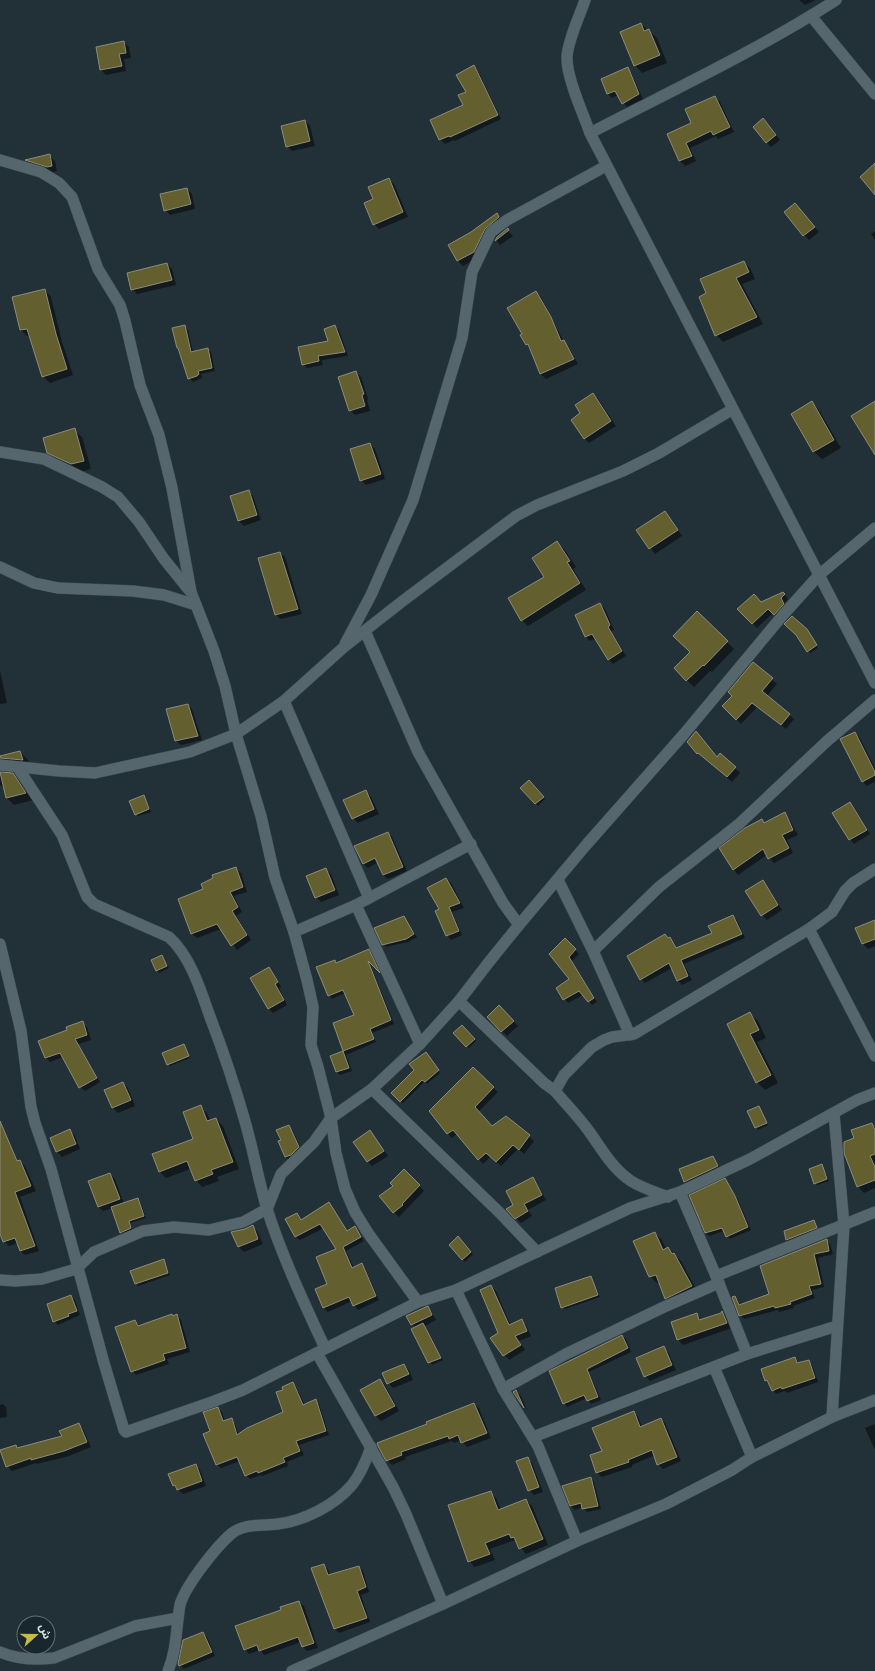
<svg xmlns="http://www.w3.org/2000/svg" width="875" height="1671" font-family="'Exo 2','Noto Sans Arabic',sans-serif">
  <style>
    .shadow { fill: #0007 }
    .building { fill: #635f2e; stroke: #8d8c7c }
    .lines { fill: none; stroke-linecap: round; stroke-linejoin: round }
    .minor-casing { stroke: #3f4c52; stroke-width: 12 }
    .minor { stroke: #55666d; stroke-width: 11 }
  </style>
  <rect width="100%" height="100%" fill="#223137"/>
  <!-- shadow -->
  <g class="shadow">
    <path d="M799,0H816L805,5Z"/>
    <path d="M641,24L657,38L667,63L642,73L635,65Z"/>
    <path d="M124,42L129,47L131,58L124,59L126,71L106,75L101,70Z"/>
    <path d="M474,66L478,71L501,119L455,141L454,140L445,144L440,139L464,105Z"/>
    <path d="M627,69L631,73L643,99L627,107L618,95L612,98L608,94L602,80Z"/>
    <path d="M715,97L720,102L734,132L718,139L716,136L690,148L696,161L685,166L680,161L668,134L692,124Z"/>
    <path d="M305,121L310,126L315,146L292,151L287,146Z"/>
    <path d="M768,125L780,140L771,147L766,142Z"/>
    <path d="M50,156L55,161L57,171L53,172L31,165L27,161Z"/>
    <path d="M389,180L394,184L408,217L379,229L374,224V199Z"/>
    <path d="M187,189L192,194L195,209L170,215L165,210Z"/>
    <path d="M800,209L819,232L809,240L786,213Z"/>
    <path d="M497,215L502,220L479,257L463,266L458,261L449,246L472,232Z"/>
    <path d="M507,230L513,236L500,245L496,240L497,237Z"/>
    <path d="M875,231V240L871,234Z"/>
    <path d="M744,262L750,268L755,279L742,284L763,324L723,342L716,335L708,294Z"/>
    <path d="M167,264L172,269L176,285L137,294L132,289Z"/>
    <path d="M45,290L51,297L62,342L73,375L50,383L43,376L30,336H27L21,330Z"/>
    <path d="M536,292L541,297L563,340L568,346L578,364L546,379L541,374L531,349L522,335Z"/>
    <path d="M185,326L188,330L193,352L208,349L211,352L215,371L201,374L202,378L193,382L189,378L180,350L178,348Z"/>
    <path d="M335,326L339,330L348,356L322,360L323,365L307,368L303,364L330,342Z"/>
    <path d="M356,372L361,377L368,399L367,400L370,411L355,415L350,410Z"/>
    <path d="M593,394L598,399L616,426L589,443L584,438L581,414Z"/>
    <path d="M812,402L819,410L841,448L822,459L814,452L792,414Z"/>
    <path d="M74,430L82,437L91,469L80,472L56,460L48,452Z"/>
    <path d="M370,444L375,449L385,479L366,485L361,480Z"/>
    <path d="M248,491L253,496L261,520L244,526L239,521Z"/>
    <path d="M665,512L682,536L655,554L638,530Z"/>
    <path d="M557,543L564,549L576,567L573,569L586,590L528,626L522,620L545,577Z"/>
    <path d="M280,553L285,557L302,614L281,619L276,615Z"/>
    <path d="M783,593L788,599L785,602L787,609L779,618L773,613L757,628L739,609L761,603Z"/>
    <path d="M600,604L605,609L614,630L611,631L626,656L613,664L608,659L596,638L590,641L586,637Z"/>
    <path d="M697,613L734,649L712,672L710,671L694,687L675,668L691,653Z"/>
    <path d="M809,633L818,648L810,653L808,651Z"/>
    <path d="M753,663L777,684L767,696L794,719L786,729L757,707L741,724L723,706L733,696Z"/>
    <path d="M0,671L7,703L0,704Z"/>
    <path d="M188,705L192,709L202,740L181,745L176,741L168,710Z"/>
    <path d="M855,733L860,738L875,768V782L867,786L862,781Z"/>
    <path d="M701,737L718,758L735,768L740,773L732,782L698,753Z"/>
    <path d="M20,752L28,760L30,767L0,762V757Z"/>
    <path d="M0,773L13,774L21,782L33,800L14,805L7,798L4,788L0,785Z"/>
    <path d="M532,783L545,799L538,806L522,788Z"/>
    <path d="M366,792L371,797L379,814L358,823L353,818Z"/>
    <path d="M143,796L151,812L138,816L136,814Z"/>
    <path d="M850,803L854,807L870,834L854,844L850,839Z"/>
    <path d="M784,814L789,819L798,835L787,840L793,853L774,863L767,855L738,875L734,870L721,849L762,820L765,823Z"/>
    <path d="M388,833L392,837L407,871L388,879L383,875L378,862L368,868L363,864Z"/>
    <path d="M236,868L241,873L247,892L234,896L242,912L236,916L251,940L237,950L221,929L197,938L192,934L179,899L205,889Z"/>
    <path d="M326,869L331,874L339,895L321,902L316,897Z"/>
    <path d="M446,879L451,883L464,908L452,912L462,935L451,940L447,935L440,909Z"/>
    <path d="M762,882L767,887L782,910L767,920L762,915Z"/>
    <path d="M733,916L737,920L745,938L684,964L692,980L682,985L678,981L672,968L645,983L641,979L669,939L674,943L677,949L713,934Z"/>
    <path d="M404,917L417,937L408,942L386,947L383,944Z"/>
    <path d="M875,921V946L868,949L863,944L857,929Z"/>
    <path d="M565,939L579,954L572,961L597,1002L592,1005L583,995L568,1003L557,988L571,980Z"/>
    <path d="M368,950L372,954L381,973L369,961L394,1024L372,1033L376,1042L346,1055L352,1071L340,1075L337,1072L331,1057L344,1052L334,1023L355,1016L345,993L332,999L329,995L335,961L337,964Z"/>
    <path d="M162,956L169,968L159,973L157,970Z"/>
    <path d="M269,968L273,973L281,987L279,988L287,1005L273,1013L269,1009L251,979Z"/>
    <path d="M499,1006L518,1026L507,1036L488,1017Z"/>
    <path d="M750,1014L758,1021L766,1038L757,1042L778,1083L765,1090L757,1082L728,1024Z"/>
    <path d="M82,1022L87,1027L91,1040L78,1044L100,1082L85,1091L80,1087L63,1057L50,1062L46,1058L40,1042L68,1031Z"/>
    <path d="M462,1026L476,1041L469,1048L455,1033Z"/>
    <path d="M183,1045L190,1058L170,1066L168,1064Z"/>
    <path d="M428,1055L440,1073L427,1084L425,1081L403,1103L392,1093Z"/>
    <path d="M473,1069L498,1092L479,1111L492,1127L506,1117L534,1141L524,1154L518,1149L501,1166L491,1156L483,1164L457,1134L452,1138L448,1134L430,1111Z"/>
    <path d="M123,1083L128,1088L135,1106L118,1113L113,1108L106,1091Z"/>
    <path d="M200,1106L207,1113L210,1121L216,1119L223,1126L239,1169L217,1177L219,1181L202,1187L196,1180L191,1169L166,1178L159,1171L194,1139Z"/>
    <path d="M758,1107L768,1125L758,1130L749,1112Z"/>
    <path d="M872,1124L875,1127V1188L864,1193L858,1187L845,1152L855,1139Z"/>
    <path d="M288,1126L293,1131L303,1153L291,1162L286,1157L279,1141L282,1140Z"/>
    <path d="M70,1131L75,1136L80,1149L62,1157L57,1152L52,1138Z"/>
    <path d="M370,1132L388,1156L372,1166L367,1161Z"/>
    <path d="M712,1157L722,1170L689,1186L685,1182L680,1170Z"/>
    <path d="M20,1161L25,1166L36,1191L20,1197L39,1251L25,1255L20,1250L18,1243L9,1246L4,1241L0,1231V1170Z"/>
    <path d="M822,1165L829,1181L817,1185L815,1183Z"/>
    <path d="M404,1170L424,1191L399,1217L394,1212Z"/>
    <path d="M110,1174L115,1179L124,1204L138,1199L140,1201L146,1218L130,1223L133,1231L123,1235L121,1233L113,1208L103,1211L98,1206Z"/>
    <path d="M532,1179L537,1184L546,1200L528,1210L532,1216L521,1223L507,1209L514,1205Z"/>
    <path d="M725,1180L738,1200L751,1230L730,1239L724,1231L709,1236L706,1233Z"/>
    <path d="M328,1203L348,1232L355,1227L364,1241L346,1251L354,1268L362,1264L365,1268L379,1300L358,1310L352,1301L328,1312L324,1308L316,1289L328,1284L337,1249L324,1228L300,1240L296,1237L287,1219L297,1214L302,1220Z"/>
    <path d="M814,1221L818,1230L789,1242L786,1240L785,1232Z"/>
    <path d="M252,1226L257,1231L263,1244L244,1252L239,1247L233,1233L245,1230Z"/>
    <path d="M655,1233L662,1240L666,1249L668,1248L681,1261L698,1293L673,1305L666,1298L660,1282L657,1283L650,1276Z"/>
    <path d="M458,1238L473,1254L465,1262L450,1245Z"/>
    <path d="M826,1240L830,1244L833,1254L818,1258L824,1287L812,1290L815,1298L793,1306L794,1308L779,1312L778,1310L744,1319L740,1315L735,1297L741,1305L771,1294Z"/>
    <path d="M164,1260L170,1275L138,1286L136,1283Z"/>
    <path d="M590,1277L600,1297L565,1309L562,1307Z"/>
    <path d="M491,1286L496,1291L511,1326L522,1321L526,1325L531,1336L519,1341L525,1350L509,1360L492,1338L499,1333Z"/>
    <path d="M71,1296L75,1300L80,1315L58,1325L54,1321Z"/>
    <path d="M427,1308L432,1313L436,1320L425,1326L443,1360L432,1365L415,1328L408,1316Z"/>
    <path d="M722,1312L727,1317L732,1328L683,1345L678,1340L672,1323L697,1315L702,1320Z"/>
    <path d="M172,1315L174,1317L177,1315L181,1320L190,1352L167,1359L169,1364L136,1375L132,1371L135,1321L140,1326Z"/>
    <path d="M622,1336L626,1339L631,1352L589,1372L601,1400L591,1404L587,1398L567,1407L564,1403L550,1372Z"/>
    <path d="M663,1347L668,1352L676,1370L650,1381L645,1376Z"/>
    <path d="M795,1358L799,1364L808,1361L812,1365L818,1382L787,1393L785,1391L776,1394L766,1380Z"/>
    <path d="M404,1365L409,1370L413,1380L393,1388L388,1383Z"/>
    <path d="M380,1380L385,1385L399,1411L381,1421L376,1416L362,1390Z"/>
    <path d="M293,1383L296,1387L305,1405L315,1401L319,1404L329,1435L299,1445L304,1455L287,1462L288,1466L262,1476L261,1475L250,1479L246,1475L240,1461L221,1468L217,1465L211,1431L218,1408L222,1412L225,1421L231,1420L235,1424L239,1435L284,1412L285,1390Z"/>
    <path d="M516,1391L521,1396L527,1410L514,1392Z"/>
    <path d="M3,1404L6,1407L7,1417L0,1418V1405Z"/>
    <path d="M474,1404L479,1408L491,1438L467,1447L461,1440L454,1443L452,1441L405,1457L406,1459L392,1465L387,1460L429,1425Z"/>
    <path d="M633,1412L638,1416L642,1427L661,1419L665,1423L681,1461L663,1469L658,1464L655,1455L632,1465V1467L602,1477L597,1473L603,1451Z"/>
    <path d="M78,1424L83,1429L91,1447L69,1456L37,1464L36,1463L12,1471L7,1466L16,1446L18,1449L63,1437Z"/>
    <path d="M875,1424V1450L865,1428Z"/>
    <path d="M527,1458L532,1463L543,1492L534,1495L529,1490Z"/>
    <path d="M196,1465L200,1470L206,1486L183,1494L174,1486Z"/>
    <path d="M591,1478L594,1482L601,1509L587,1512L583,1507L575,1510L571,1506L564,1487Z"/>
    <path d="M490,1492L496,1498L501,1510L526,1500L532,1506L548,1545L526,1554L515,1540L490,1549L495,1560L475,1567L469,1561Z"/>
    <path d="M323,1565L328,1569L330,1575L359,1567L363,1571L369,1592L361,1595L370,1622L339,1633L335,1629L312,1569Z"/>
    <path d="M299,1602L304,1606L318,1648L307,1651L303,1647L301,1642L264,1655L260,1650L249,1654L245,1649L282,1611Z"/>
    <path d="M203,1633L207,1637L215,1656L184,1669L180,1665Z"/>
  </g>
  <!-- building -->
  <g class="building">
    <path d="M641,23L644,31L649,29L660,55L634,66L620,32Z"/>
    <path d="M124,41L126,53L119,54L122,66L100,70L96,47Z"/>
    <path d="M474,65L498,115L450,137L449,136L439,140L430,120L463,105L458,95L466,92L456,75Z"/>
    <path d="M628,67L639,94L622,104L615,91L607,94L601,79Z"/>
    <path d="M715,96L730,127L713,135L711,131L686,143L692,156L679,161L667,134L691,123L685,109Z"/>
    <path d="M763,118L776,135L766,143L753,127Z"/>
    <path d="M305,120L310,141L286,147L281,126Z"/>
    <path d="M50,154L52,166L47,167L25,160Z"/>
    <path d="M875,163V195L860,177Z"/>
    <path d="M389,178L403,212L373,225L364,203L373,199L368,187Z"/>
    <path d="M187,188L191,204L164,211L160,194Z"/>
    <path d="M795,203L815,227L803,236L784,212Z"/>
    <path d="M497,213L499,217L485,229L474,252L457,261L448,245L471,232Z"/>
    <path d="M508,228L509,230L495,241L497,237Z"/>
    <path d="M744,261L749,272L736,278L757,317L715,336L699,297L706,293L700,279Z"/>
    <path d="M167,263L172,280L131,290L127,273Z"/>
    <path d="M45,289L56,334L67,369L42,377L27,329L20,330L12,297Z"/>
    <path d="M536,291L551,317L561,341L564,340L574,359L540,374L528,344L526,345L520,335L522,334L507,308Z"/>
    <path d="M185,325L191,352L208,348L212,368L198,371L199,374L197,376L188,379L178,348H177L172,328Z"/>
    <path d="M335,325L345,352L318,356L319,361L302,365L298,347L328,341L324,329Z"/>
    <path d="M356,371L364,394L362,395L365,406L349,411L338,377Z"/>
    <path d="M593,393L611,421L584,439L571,420L580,413L575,405Z"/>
    <path d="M812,401L834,440L813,452L791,414Z"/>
    <path d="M875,401V455L851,416Z"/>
    <path d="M75,428L84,461L71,464L47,453L43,438Z"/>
    <path d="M370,443L381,474L360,481L350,449Z"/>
    <path d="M249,490L257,515L238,521L230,496Z"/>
    <path d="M665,511L678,530L649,549L636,530Z"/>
    <path d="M557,541L570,561L567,562L580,583L521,621L508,598L544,577L532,558Z"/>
    <path d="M280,552L298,609L275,615L258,558Z"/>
    <path d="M783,592L785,594L781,598L784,604L774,615L768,609L752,624L737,609L754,594L761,602Z"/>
    <path d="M600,603L610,625L608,627L622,651L608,660L592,634L585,637L575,615Z"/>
    <path d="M697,611L728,641L704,666L703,665L686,681L674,668L690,652L673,636Z"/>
    <path d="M792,616L807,629L817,645L807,652L796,635L784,624Z"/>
    <path d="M753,662L773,678L762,691L790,714L781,725L752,703L736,720L722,706L732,696L728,692Z"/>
    <path d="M188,704L198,736L175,741L166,709Z"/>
    <path d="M696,731L717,757L720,753L736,767L727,777L698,753L697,754L687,742Z"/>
    <path d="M855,732L875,772V775L862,782L840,739Z"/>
    <path d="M20,751L23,760L0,758V756Z"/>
    <path d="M0,772L13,773L26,793L6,798Z"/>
    <path d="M529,780L544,797L535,804L520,788Z"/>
    <path d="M366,790L374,809L352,819L343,800Z"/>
    <path d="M144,795L149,809L135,815L129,801Z"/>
    <path d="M850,802L867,830L849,840L832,813Z"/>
    <path d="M785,812L793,830L782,835L789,848L768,859L763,849L733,870L719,848L745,828L762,819L764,823Z"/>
    <path d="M388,832L403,867L383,875L375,858L363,864L354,846Z"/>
    <path d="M236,867L243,887L230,892L238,907L232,911L247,935L231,946L217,924L191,934L178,899L203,889L201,884L213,878L212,875Z"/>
    <path d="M326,868L335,890L315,898L306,876Z"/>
    <path d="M446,878L460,903L449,907L459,931L446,936L435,911L439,909L427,888Z"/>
    <path d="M763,880L778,905L761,916L745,891Z"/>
    <path d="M733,915L742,934L681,960L688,976L677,981L669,963L640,980L627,956L665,934L668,938L670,937L676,948L712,933L708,926Z"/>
    <path d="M404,916L414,934L406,939L382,945L374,928Z"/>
    <path d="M875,920V939L862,944L855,928Z"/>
    <path d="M565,938L576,949L569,957L594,998L588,1002L579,991L563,1000L556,988L569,979L549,954Z"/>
    <path d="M369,949L380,973L368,961L391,1020L370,1029L374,1039L343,1051L349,1068L336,1072L330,1056L343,1051L333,1023L354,1015L343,990L328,996L316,967L335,960L336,963Z"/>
    <path d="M162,955L167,966L156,971L151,960Z"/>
    <path d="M269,967L278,982L275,984L284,1000L268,1009L250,978Z"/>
    <path d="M499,1005L514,1021L501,1032L487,1017Z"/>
    <path d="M750,1012L759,1030L750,1034L771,1075L756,1083L727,1024Z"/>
    <path d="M83,1021L87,1035L75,1039L97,1078L79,1088L60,1053L45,1058L38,1041L67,1030L66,1027Z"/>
    <path d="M462,1025L475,1039L466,1047L453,1033Z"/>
    <path d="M184,1044L189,1056L167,1065L162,1053Z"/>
    <path d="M426,1052L439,1070L425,1082L422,1080L400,1102L391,1093L414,1070L409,1064Z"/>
    <path d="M473,1067L494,1087L475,1107L492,1126L506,1116L530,1135L519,1150L513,1145L496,1162L486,1153L478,1160L453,1130L447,1134L429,1111Z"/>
    <path d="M123,1082L131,1100L112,1108L104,1090Z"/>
    <path d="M201,1105L207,1121L216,1118L233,1162L211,1170L213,1174L195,1181L187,1161L159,1172L152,1154L193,1139L183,1112Z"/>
    <path d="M759,1106L767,1123L755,1128L747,1111Z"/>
    <path d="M0,1121L17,1161L20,1160L31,1186L15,1192L35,1246L20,1251L15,1238L3,1242L0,1234Z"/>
    <path d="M872,1123L875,1130V1154L870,1156L875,1167V1180L857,1187L844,1153V1142L854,1138L851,1130Z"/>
    <path d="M289,1125L299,1147L291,1155L285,1157L278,1141L281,1140L276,1130Z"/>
    <path d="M70,1129L76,1144L56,1152L50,1138Z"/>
    <path d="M370,1130L384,1151L367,1162L353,1142Z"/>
    <path d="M713,1156L718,1166L684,1182L679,1169Z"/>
    <path d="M822,1164L827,1179L814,1184L809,1169Z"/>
    <path d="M404,1169L420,1185L402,1204L403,1205L393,1213L379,1196L393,1186L390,1183Z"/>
    <path d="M110,1173L120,1199L98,1207L88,1181Z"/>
    <path d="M533,1177L542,1195L524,1204L528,1211L515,1219L506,1209L513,1205L506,1191Z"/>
    <path d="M725,1178L735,1196L748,1227L726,1237L722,1228L705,1233L689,1195Z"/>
    <path d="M138,1198L144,1216L129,1221L131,1228L120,1233L111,1207Z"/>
    <path d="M329,1202L347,1231L355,1226L361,1237L343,1247L352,1268L362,1263L376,1296L353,1306L349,1297L323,1308L315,1289L327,1284L316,1257L336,1249L320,1224L295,1237L285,1219L297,1213L301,1220Z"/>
    <path d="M814,1220L817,1228L786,1240L784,1231Z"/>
    <path d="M253,1225L258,1239L238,1247L231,1232L245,1229Z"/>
    <path d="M655,1232L663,1250L668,1247L672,1254L674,1253L692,1286L665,1299L656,1275L649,1277L633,1241Z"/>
    <path d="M458,1236L471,1252L462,1260L449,1245Z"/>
    <path d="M827,1239L829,1251L814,1254L821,1284L809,1286L812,1294L790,1302L791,1304L775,1308L774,1306L739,1316L732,1297L735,1296L739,1305L769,1294L760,1266Z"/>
    <path d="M164,1259L168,1273L135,1284L130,1271Z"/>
    <path d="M591,1276L598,1295L561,1308L555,1288Z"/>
    <path d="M491,1285L509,1325L522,1319L527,1331L515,1336L521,1345L503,1356L490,1338L498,1333L480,1290Z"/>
    <path d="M71,1295L77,1311L68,1314L69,1316L53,1322L47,1304Z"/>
    <path d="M428,1306L432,1315L411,1325L406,1316Z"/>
    <path d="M722,1311L727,1323L677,1340L671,1322L697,1313L699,1320L721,1313Z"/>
    <path d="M172,1314L173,1316L177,1314L186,1348L163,1354L165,1360L131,1372L115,1327L135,1320L138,1326Z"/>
    <path d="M423,1323L441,1358L428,1363L411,1329Z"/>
    <path d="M622,1335L628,1348L587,1369L598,1397L587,1401L584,1395L563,1404L549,1371Z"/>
    <path d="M664,1346L672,1365L644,1377L636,1358Z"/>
    <path d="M795,1357L797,1363L809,1360L815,1378L782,1389L781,1387L772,1391L767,1380L765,1381L761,1369Z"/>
    <path d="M404,1364L409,1374L387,1384L382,1373Z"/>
    <path d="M380,1379L395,1406L375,1416L360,1390Z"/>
    <path d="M293,1382L303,1405L316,1399L326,1431L296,1441L300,1451L283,1458L285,1462L258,1473L257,1471L245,1476L237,1457L216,1465L203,1434L210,1431L203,1412L218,1407L223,1421L232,1418L237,1435L247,1428L283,1412L276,1392L283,1390L282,1387Z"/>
    <path d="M516,1390L524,1408L513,1392Z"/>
    <path d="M474,1403L487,1433L461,1443L458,1435L449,1439L448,1436L401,1452L402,1455L386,1461L378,1446L377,1443L427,1424L426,1422Z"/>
    <path d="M634,1411L640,1427L661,1418L677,1457L657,1465L652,1450L628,1460L629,1462L596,1473L590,1455L602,1451L592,1428Z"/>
    <path d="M79,1423L87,1442L64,1451L31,1460V1458L6,1467L0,1450L16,1445L17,1448L62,1436L59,1431Z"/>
    <path d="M528,1457L539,1487L528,1491L516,1461Z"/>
    <path d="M196,1464L202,1481L177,1490L175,1485L173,1486L168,1474Z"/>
    <path d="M591,1477L598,1506L582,1509L581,1503L570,1506L562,1486Z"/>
    <path d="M491,1491L498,1510L526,1499L543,1539L519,1549L514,1537L511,1538L509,1534L485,1543L490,1554L468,1562L448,1505Z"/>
    <path d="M324,1564L328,1575L359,1566L366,1587L357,1591L367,1618L334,1629L311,1568Z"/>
    <path d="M299,1601L314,1643L302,1647L298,1637L259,1651L257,1645L244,1650L235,1626L281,1610L280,1607Z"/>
    <path d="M203,1632L212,1652L179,1666L178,1664L183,1640Z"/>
  </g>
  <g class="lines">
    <defs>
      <g id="minor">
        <path d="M585,0C579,18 569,37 567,56C566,77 583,113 590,133L875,683"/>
        <path d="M811,16L875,94"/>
        <path d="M590,133C673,90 758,50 836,0"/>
        <path d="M0,160L41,172L59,183L72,197L98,269L120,305L125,321L140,385L159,435L172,488L191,592L214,651L225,686L236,734L261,816L275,878L294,932L307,980L313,1007L311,1045L318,1067L331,1118L336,1153L345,1189L355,1212L368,1233L418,1302"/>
        <path d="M0,452L44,459L102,487L118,497L139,522L164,559L189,590"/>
        <path d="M0,567L34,583L58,588L133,591L164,595L196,605"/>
        <path d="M365,631L418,752L503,903L519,925"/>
        <path d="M345,644L371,595L413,500L462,338L472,272L491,232L507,220L606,166"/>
        <path d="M284,701L369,898"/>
        <path d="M0,765L59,771L95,773L190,752L236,734L284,701L344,647L404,600L516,516L537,505L623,471L659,453L733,409"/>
        <path d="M18,768L62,835L87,897L94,904L169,937C190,956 200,988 209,1014C222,1048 234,1083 244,1118C253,1148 258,1179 267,1209C282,1256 304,1303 325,1348"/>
        <path d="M558,880L593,951L630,1035"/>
        <path d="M356,905L420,1044"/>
        <path d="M809,929L875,1056"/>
        <path d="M294,932L356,905L471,844"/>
        <path d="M0,944L21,1031L31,1107L35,1123L51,1169L104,1363L124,1430L126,1432L212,1402L243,1390L418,1302L456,1290L630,1208L680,1192L750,1159L857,1100L875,1093"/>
        <path d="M593,951L659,887L739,824L826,742L875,700"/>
        <path d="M459,1001L544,1083L555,1091L564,1075L592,1047L604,1040L612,1037L634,1034L809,929L832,912L845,891L853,883L875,869"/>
        <path d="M372,1089L501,1214L537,1252"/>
        <path d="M555,1091C565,1103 576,1114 585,1126C600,1145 610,1167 631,1181C642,1188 655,1192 668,1197"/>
        <path d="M716,1276L875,1212"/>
        <path d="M0,1280L15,1281L42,1279L76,1269L94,1252L143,1231L174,1227L209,1230L243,1222L267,1209L281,1174L314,1142L331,1118L372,1089L420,1044L459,1001L489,962L519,925L587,844L684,734L783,615L819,575L875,528"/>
        <path d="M456,1290L503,1389L538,1446L577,1541"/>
        <path d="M317,1353L393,1487L406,1514L443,1604"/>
        <path d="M747,1354L837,1326"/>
        <path d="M714,1367L752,1457"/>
        <path d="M503,1389L566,1354L664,1307L719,1283"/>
        <path d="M832,1417L844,1225L834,1114"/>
        <path d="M533,1437L747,1354L716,1276L680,1192"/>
        <path d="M0,1652C16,1659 37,1660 54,1658L135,1626L178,1618"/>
        <path d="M168,1671C177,1650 176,1627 180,1605C185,1586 216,1547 231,1534C244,1523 262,1526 278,1524C304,1521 335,1505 352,1485C361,1474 366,1461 371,1447"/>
        <path d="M292,1671L443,1604L577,1541L666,1504L732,1470L752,1457L832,1417L875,1400"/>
      </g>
    </defs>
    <!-- minor casing -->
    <use href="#minor" class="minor-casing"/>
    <!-- minor -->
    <use href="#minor" class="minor"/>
  </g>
  <!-- north arrow -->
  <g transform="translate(36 1635) rotate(69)"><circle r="19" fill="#18272d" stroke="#647176"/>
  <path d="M0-3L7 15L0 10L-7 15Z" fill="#c6bb3c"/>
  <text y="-6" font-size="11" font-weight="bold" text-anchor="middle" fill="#d6e0e4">ش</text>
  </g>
</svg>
